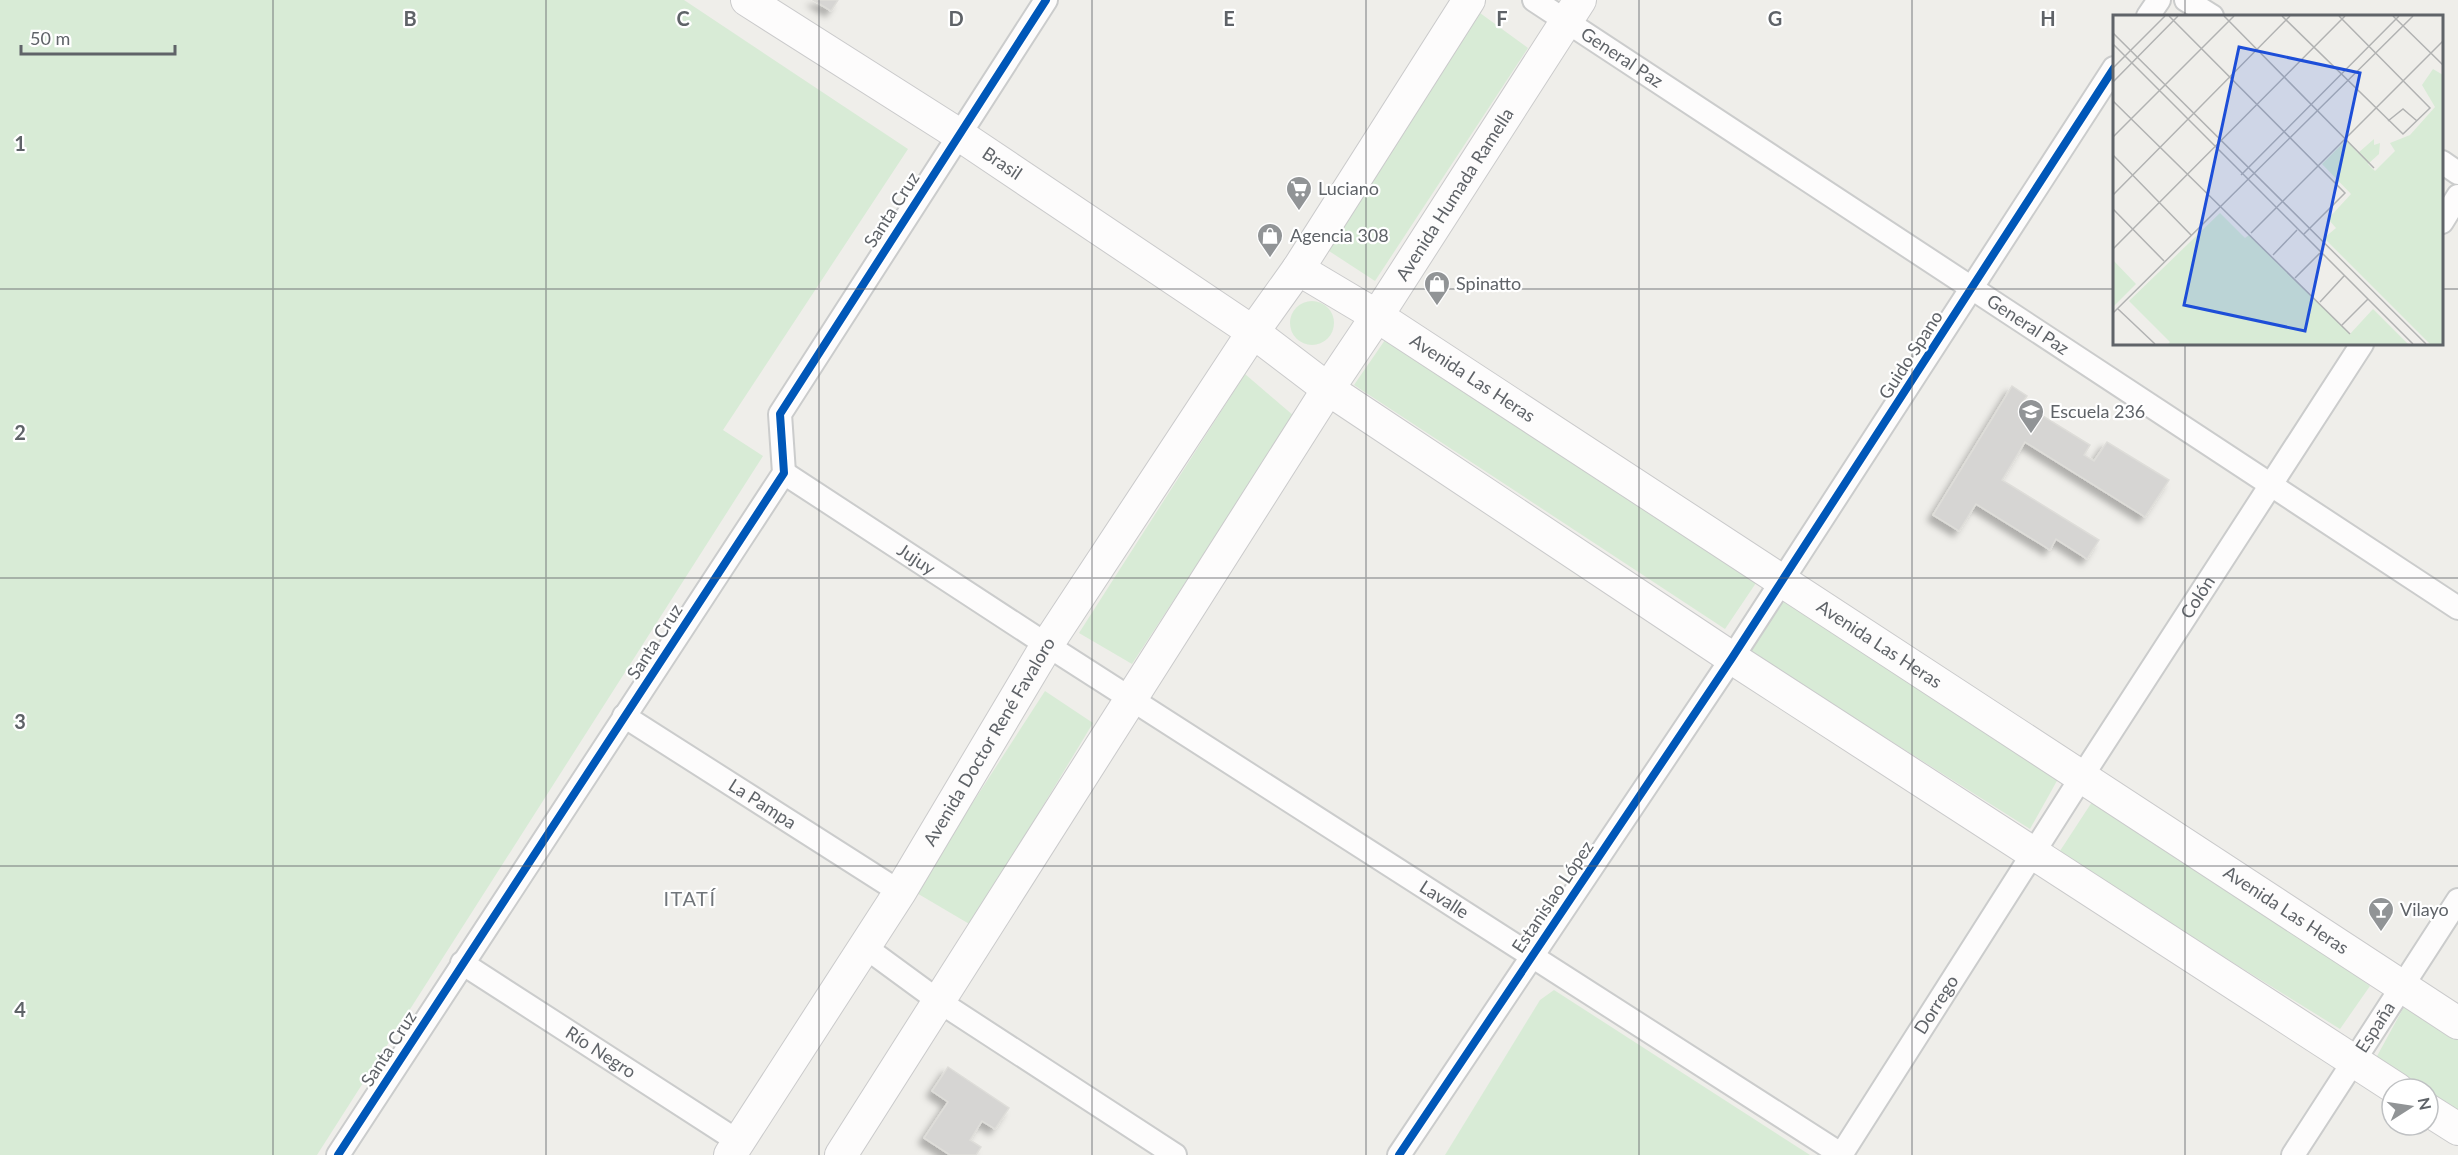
<svg xmlns="http://www.w3.org/2000/svg" width="2458" height="1155" font-family="Lato,sans-serif">
  <style>
    .green { fill: #d8ebd6 }
    .building { fill: #d6d5d3; stroke: #deddd9; stroke-width: 1.5; filter: url(#shadow) }
    .lines { fill: none; stroke-linecap: round; stroke-linejoin: round }
    .minor-casing { stroke: #cbcccc; stroke-width: 26 }
    .secondary-casing { stroke: #cacacb; stroke-width: 34 }
    .minor { stroke: #fdfcfc; stroke-width: 22 }
    .secondary { stroke: #fdfcfc; stroke-width: 32 }
    .cycleway-casing { stroke: #fff; stroke-width: 11 }
    .cycleway { stroke: #0057b8; stroke-width: 8 }
    .grid { fill: none; stroke: #5f6368; stroke-width: 1.5; stroke-opacity: 0.55 }
    .labels { text-anchor: middle; stroke-width: 4.5; stroke-linejoin: round; paint-order: stroke }
    .street-label { font-size: 18px; fill: #5f6368; stroke: #fff }
    .poi-label { font-size: 18px; fill: #5f6368; stroke: #fff; text-anchor: start }
    .neighbourhood-label { font-size: 20px; letter-spacing: 1.5px; fill: #70757a; stroke: #fff }
    .inset-road { fill: none; stroke: #b1b2b2; stroke-width: 1.5 }
    .view { fill: #1d4ed8; fill-opacity: 0.15; stroke: #1d4ed8; stroke-width: 3 }
    .inset-edge { fill: none; stroke: #5f6368; stroke-width: 3 }
    .grid-label { font-size: 20px; text-anchor: middle; font-weight: bold; fill: #5f6368; stroke: #fff; stroke-width: 4.5; stroke-linejoin: round; paint-order: stroke }
  </style>
  <defs>
    <filter id="shadow"><feDropShadow dx="-5.5" dy="5.5" stdDeviation="3" flood-color="#0004"/></filter>
  </defs>
  <rect width="100%" height="100%" fill="#efeeea"/>
  <!-- green -->
  <g class="green">
    <path d="M0,0H684L908,149L723,430L763,456L317,1155H0Z"/>
    <path d="M1480,13L1528,48L1375,281L1329,251Z"/>
    <circle cx="1312" cy="323" r="22"/>
    <path d="M1385,340L1756,583L1725,629L1354,385Z"/>
    <path d="M1245,374L1294,416L1132,664L1079,633Z"/>
    <path d="M1784,599L2058,779L2030,829L1750,652Z"/>
    <path d="M1045,691L1093,723L971,925L915,892Z"/>
    <path d="M2102,791L2370,986L2340,1029L2058,854L2092,802Z"/>
    <path d="M1554,990L1810,1155H1445L1540,1000Z"/>
    <path d="M2405,1005L2458,1039V1110L2428,1091V1089L2376,1058Z"/>
  </g>
  <!-- building -->
  <g class="building">
    <path d="M813,0H838L831,11Z"/>
    <path d="M2012,386L2027,396L2022,403L2090,445L2084,455L2094,461L2107,442L2169,480L2145,517L2025,442L2002,480L2099,540L2087,559L2056,539L2050,550L1976,504L1959,531L1933,515Z"/>
    <path d="M948,1067L1009,1108L995,1129L982,1121L970,1140L981,1147L976,1155H950L924,1138L948,1102L932,1091Z"/>
  </g>
  <g class="lines">
    <defs>
      <g id="minor">
        <path id="s1" d="M1534,0L2458,608"/>
        <path d="M2186,0L2212,16"/>
        <path d="M2148,16L2159,0"/>
        <path d="M2442,162L2458,173"/>
        <path d="M2442,222L2458,196"/>
        <path id="s2" d="M784,473L1047,645L1842,1155"/>
        <path id="s3" d="M624,716L900,892"/>
        <path d="M865,947L940,1002L1175,1155"/>
        <path id="s4" d="M462,963L739,1142"/>
        <path d="M338,1155L784,473L780,414L1046,0"/>
        <path d="M1399,1155L1732,658L2114,68"/>
        <path id="s5" d="M1841,1155L2081,778L2362,344"/>
        <path id="s6" d="M2293,1155L2458,900"/>
      </g>
      <g id="secondary">
        <path id="s7" d="M747,0L958,134L1253,332L1328,389L1732,658L2397,1089"/>
        <path id="s8" d="M1298,269L1377,316L2458,1023"/>
        <path d="M2428,1110L2458,1129"/>
        <path id="s9" d="M730,1155L900,892L1047,645L1253,332L1298,269L1469,0"/>
        <path id="s10" d="M841,1155L1328,389L1377,316L1580,0"/>
      </g>
    </defs>
    <!-- minor casing -->
    <use href="#minor" class="minor-casing"/>
    <!-- secondary casing -->
    <use href="#secondary" class="secondary-casing"/>
    <!-- minor -->
    <use href="#minor" class="minor"/>
    <!-- secondary -->
    <use href="#secondary" class="secondary"/>
    <defs>
      <g id="cycleway">
        <path d="M338,1155L784,473L780,414L1046,0"/>
        <path d="M1399,1155L1732,658L2114,68"/>
      </g>
    </defs>
    <!-- cycleway casing -->
    <use href="#cycleway" class="cycleway-casing"/>
    <!-- cycleway -->
    <use href="#cycleway" class="cycleway"/>
  </g>
  <!-- grid -->
  <path class="grid" d="M273,0V1155M546,0V1155M819,0V1155M1092,0V1155M1366,0V1155M1639,0V1155M1912,0V1155M2185,0V16M0,289H2114M2442,289H2458M2185,344V1155M0,578H2458M0,866H2458"/>
  <!-- icons -->
  <defs>
    <symbol id="supermarket-pin" viewBox="-11 -11 22 30"><path d="M0 17L-7.5 6A9.5 9.5 0 1 1 7.5 6Z" fill="#919496" stroke="#fff"/><path d="M-6-5.5h2.5l.6 2H6L4.5 2H-2.5L-4.4-4H-6ZM-1.5 3.2a1.3 1.3 0 1 0 .1 0ZM3 3.2a1.3 1.3 0 1 0 .1 0Z" fill="#fff"/></symbol>
    <symbol id="shop-pin" viewBox="-11 -11 22 30"><path d="M0 17L-7.5 6A9.5 9.5 0 1 1 7.5 6Z" fill="#919496" stroke="#fff"/><path d="M-5-2.5h2.3a2.7 3.5 0 0 1 5.4 0H5L5.5 6h-11ZM-1.5-2.5h3a1.5 2.3 0 0 0-3 0Z" fill="#fff"/></symbol>
    <symbol id="school-pin" viewBox="-11 -11 22 30"><path d="M0 17L-7.5 6A9.5 9.5 0 1 1 7.5 6Z" fill="#919496" stroke="#fff"/><path d="M0-5L7-2L0 1L-7-2ZM-4 1L0 2.5L4 1V4Q0 6-4 4Z" fill="#fff"/></symbol>
    <symbol id="bar-pin" viewBox="-11 -11 22 30"><path d="M0 17L-7.5 6A9.5 9.5 0 1 1 7.5 6Z" fill="#919496" stroke="#fff"/><path d="M-6-5H6L.8 .8V4.5H3.5V6h-7V4.5H-.8V.8Z" fill="#fff"/></symbol>
  </defs>
  <g fill-rule="evenodd">
    <use href="#supermarket-pin" x="1284" y="174" width="30" height="40"/>
    <use href="#shop-pin" x="1255" y="221" width="30" height="40"/>
    <use href="#shop-pin" x="1422" y="269" width="30" height="40"/>
    <use href="#school-pin" x="2016" y="397" width="30" height="40"/>
    <use href="#bar-pin" x="2366" y="895" width="30" height="40"/>
  </g>
  <g class="labels">
    <!-- street labels -->
    <g class="street-label">
      <text dy="6" stroke="none"><textPath href="#s1" startOffset="105">General Paz</textPath></text>
      <text dy="6" stroke="none"><textPath href="#s7" startOffset="303">Brasil</textPath></text>
      <text dy="6" stroke="none"><textPath href="#s10" startOffset="1140">Avenida Humada Ramella</textPath></text>
      <text transform="translate(892 210) rotate(-57)" y="6">Santa Cruz</text>
      <text dy="6" stroke="none"><textPath href="#s1" startOffset="591">General Paz</textPath></text>
      <text transform="translate(1911 355) rotate(-57)" y="6">Guido Spano</text>
      <text dy="6" stroke="none"><textPath href="#s8" startOffset="206">Avenida Las Heras</textPath></text>
      <text dy="6" stroke="none"><textPath href="#s2" startOffset="158">Jujuy</textPath></text>
      <text dy="6" stroke="none"><textPath href="#s5" startOffset="662">Colón</textPath></text>
      <text transform="translate(655 642) rotate(-57)" y="6">Santa Cruz</text>
      <text dy="6" stroke="none"><textPath href="#s8" startOffset="692">Avenida Las Heras</textPath></text>
      <text dy="6" stroke="none"><textPath href="#s9" startOffset="488">Avenida Doctor René Favaloro</textPath></text>
      <text dy="6" stroke="none"><textPath href="#s3" startOffset="164">La Pampa</textPath></text>
      <text transform="translate(1553 897) rotate(-56)" y="6">Estanislao López</text>
      <text dy="6" stroke="none"><textPath href="#s2" startOffset="786">Lavalle</textPath></text>
      <text dy="6" stroke="none"><textPath href="#s8" startOffset="1178">Avenida Las Heras</textPath></text>
      <text dy="6" stroke="none"><textPath href="#s5" startOffset="178">Dorrego</textPath></text>
      <text dy="6" stroke="none"><textPath href="#s6" startOffset="152">España</textPath></text>
      <text transform="translate(389 1049) rotate(-57)" y="6">Santa Cruz</text>
      <text dy="6" stroke="none"><textPath href="#s4" startOffset="165">Río Negro</textPath></text>
    </g>
    <!-- poi labels -->
    <g class="poi-label">
      <text x="1318" y="195">Luciano</text>
      <text x="1290" y="242">Agencia 308</text>
      <text x="1456" y="290">Spinatto</text>
      <text x="2050" y="418">Escuela 236</text>
      <text x="2400" y="916">Vilayo</text>
    </g>
    <!-- neighbourhood labels -->
    <g class="neighbourhood-label">
      <text x="690" y="906">ITATÍ</text>
    </g>
  </g>
  <!-- overview -->
  <g transform="translate(2113 15)">
    <rect width="330" height="330" fill="#efeeea"/>
    <path d="M320,54L330,60V329H317L211,223L223,213L215,204L238,179L209,149L233,125L245,138L261,124V130L267,128L266,139L255,149L262,156L282,136L277,128L297,120L322,92L309,70ZM107,198L132,223L136,220L237,319L260,294L295,329H55L57,327L16,286ZM0,245L23,269L0,292Z" fill="#d8ebd6"/>
    <path class="inset-road" d="M56,1L232,178L190,220M111,1L261,153M169,1L290,119L317,93L226,1M280,1L330,50M0,18L313,329M0,29L300,329M0,53L52,1M0,67L65,1M0,86L237,319M275,106L290,94L304,106M0,122L121,1M0,140L78,220M128,160L286,1M0,180L177,1M0,194L51,246M138,218L330,26M0,234L232,1M160,240L184,215M182,263L207,238M207,287L231,261M5,294L42,329M0,298L300,1M229,310L255,284"/>
    <path class="view" d="M126,32L247,58L192,316L71,290Z"/>
    <rect width="330" height="330" class="inset-edge"/>
  </g>
  <g class="grid-label">
    <text x="410" y="26">B</text>
    <text x="683" y="26">C</text>
    <text x="956" y="26">D</text>
    <text x="1229" y="26">E</text>
    <text x="1502" y="26">F</text>
    <text x="1775" y="26">G</text>
    <text x="2048" y="26">H</text>
    <text x="20" y="151">1</text>
    <text x="20" y="440">2</text>
    <text x="20" y="729">3</text>
    <text x="20" y="1017">4</text>
  </g>
  <!-- north arrow -->
  <g transform="translate(2410 1107) rotate(78)"><circle r="28" fill="#ffffff" stroke="#bfc1c3" stroke-width="1.5"/>
  <path d="M0-4.5L10 22L0 15L-10 22Z" fill="#919496"/>
  <text y="-9" font-size="16" font-weight="bold" text-anchor="middle" fill="#5f6368">N</text>
  </g>
  <!-- scale -->
  <path d="M21 45v9h154v-9" fill="none" stroke="#5f6368" stroke-width="3"/>
  <text x="30" y="45" font-size="18" fill="#5f6368" stroke="#ffffff" stroke-width="4.5" paint-order="stroke">50 m</text>
</svg>
